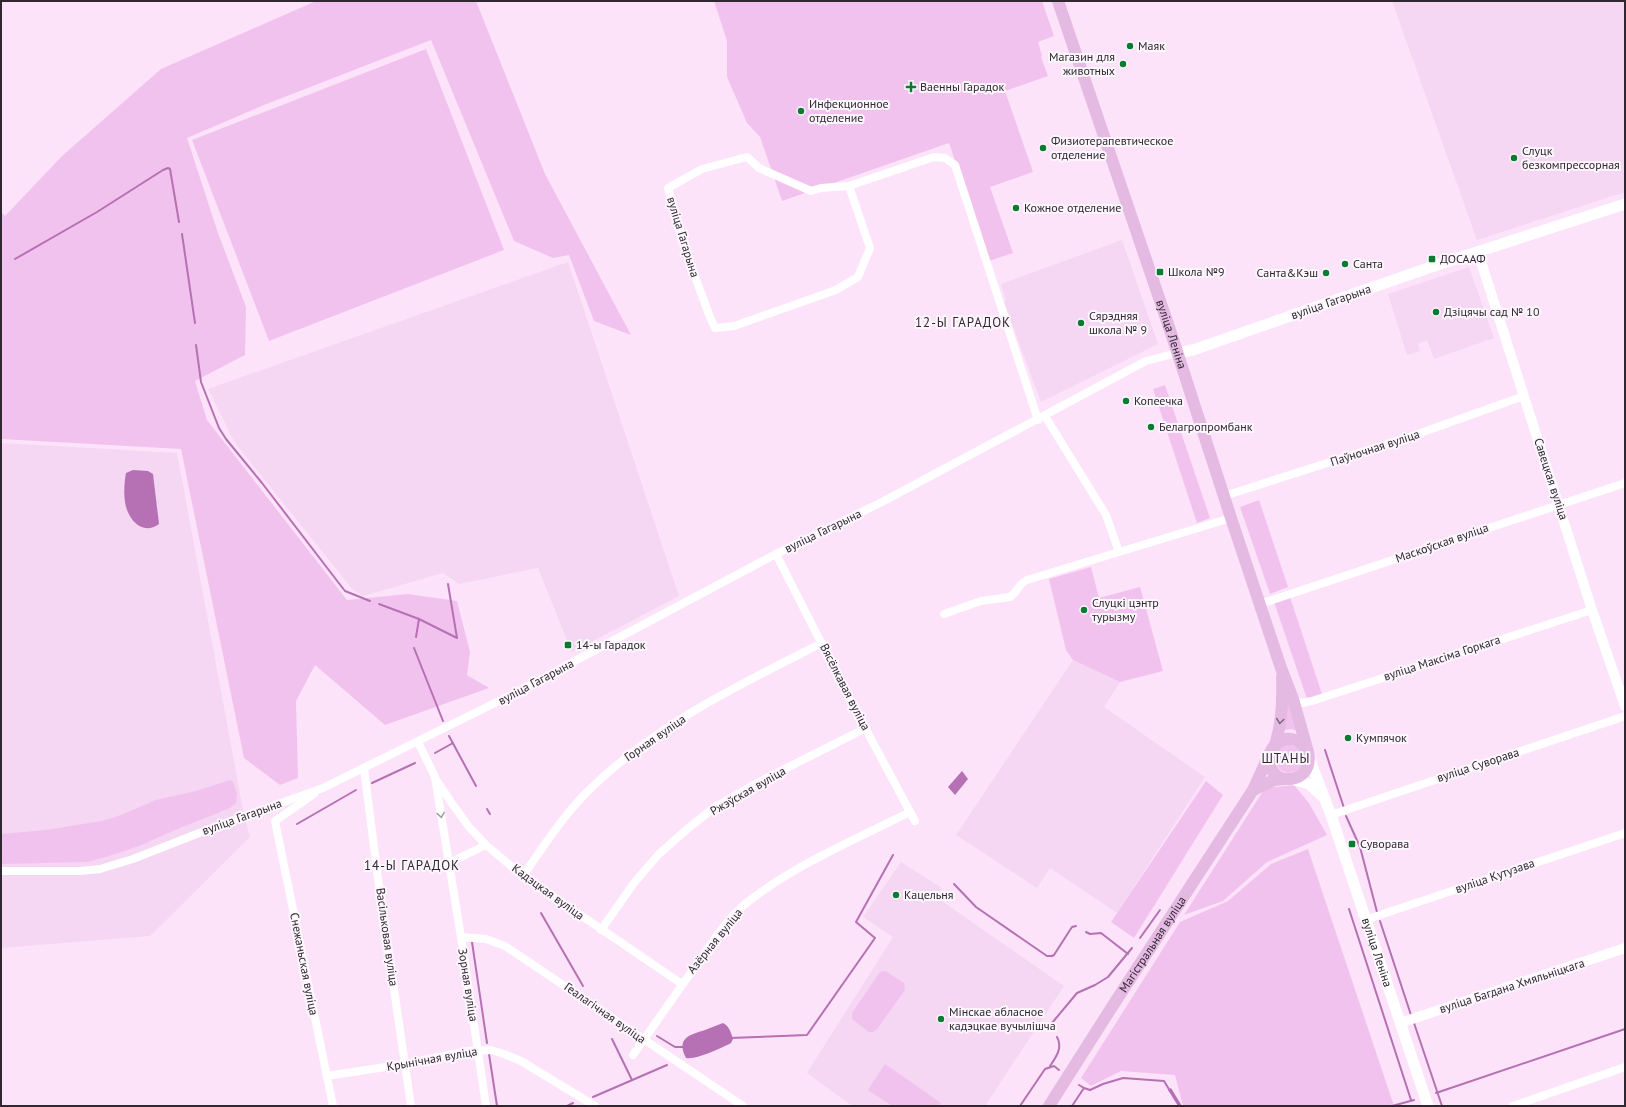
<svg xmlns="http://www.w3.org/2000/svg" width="1626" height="1107" font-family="'PT Sans',sans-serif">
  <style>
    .built { fill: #f5d6f3 }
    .green { fill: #f2c2ef }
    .water { fill: #b571b3 }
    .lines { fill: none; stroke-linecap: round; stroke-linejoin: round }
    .stream { stroke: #b571b3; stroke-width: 2 }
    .minor { stroke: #fff; stroke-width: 8 }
    .tertiary { stroke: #fff; stroke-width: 10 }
    .secondary { stroke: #fff; stroke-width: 11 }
    .primary { stroke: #e4b9e2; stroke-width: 12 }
    .oneway { stroke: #816980 }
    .oneway2 { stroke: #a29ea2 }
    .poi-dot { fill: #0a7b31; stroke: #fcf7fc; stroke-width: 1.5 }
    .labels { text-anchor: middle; stroke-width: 4; stroke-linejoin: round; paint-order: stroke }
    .poi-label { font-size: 12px; fill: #302730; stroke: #fcf7fc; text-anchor: start }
    .street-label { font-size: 12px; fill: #302730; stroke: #fcf7fc }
    .neighbourhood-label { font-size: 13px; letter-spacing: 1px; fill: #302730; stroke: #fcf7fc }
  </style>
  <rect width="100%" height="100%" fill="#fce3fa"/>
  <!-- built -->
  <g class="built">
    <path d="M1392,1H1625V192L1477,240Z"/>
    <path d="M1122,240L1158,344L1041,402L1004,302L1006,300L1001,284Z"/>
    <path d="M568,262L679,596L572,652L538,568L459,584L443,573L363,596L353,590L235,443L208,389Z"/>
    <path d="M1469,267L1494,338L1434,359L1427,340L1418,344L1420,351L1407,355L1388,294Z"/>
    <path d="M1,443L177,453L244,816L250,837L150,936L1,948Z"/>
    <path d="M1073,660L1120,682L1104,707L1205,777L1117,913L1050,868L1037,888L956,835Z"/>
    <path d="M901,862L942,888L936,897L1064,986L985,1106H852L807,1073L893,937L863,917Z"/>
  </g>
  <!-- green -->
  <g class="green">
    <path d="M316,1H476L545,174L631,335L594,321L569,255L553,258L514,241L431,40L264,105L187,138L218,233L246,307L245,355L195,381L207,420L347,600L408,594L457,601L470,652L467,675L489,688L385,725L315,665L296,701L298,778L280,785L244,758L181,449L1,439V212L5,216L62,156L161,69Z"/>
    <path d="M714,1H1042L1054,36L1038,42L1042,56L1041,57L1048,76L1005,91L1033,172L990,187L1013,253L989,261L949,143L782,201L760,137L747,123L727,77V41Z"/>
    <path d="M426,49L504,250L269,341L192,140Z"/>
    <path d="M1165,385L1210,518L1197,523L1153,389Z"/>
    <path d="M1259,500L1288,587L1270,594L1240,507Z"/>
    <path d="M1091,567L1099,598L1140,587L1163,671L1120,682L1073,660L1066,650L1049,579Z"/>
    <path d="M1290,597L1322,694L1307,699L1274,602Z"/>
    <path d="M1288,701L1298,731L1291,729L1280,731Z"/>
    <path d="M1287,743L1301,749C1302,751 1304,755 1304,758C1304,776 1278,779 1275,759C1274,756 1274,753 1277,750C1279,747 1284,745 1287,743Z"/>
    <path d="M230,780L233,782L237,793L236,803L230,808L175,830L139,846L109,856L87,862L1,864V834L46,830L102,821L121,815L156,800L196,791Z"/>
    <path d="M1206,781L1223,795L1134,938L1111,922Z"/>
    <path d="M1294,785L1309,803L1327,835L1267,862L1223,901L1184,915L1265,788Z"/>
    <path d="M1308,849L1394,1106H1183L1175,1075L1121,1071L1091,1086L1081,1078L1180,922L1228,901L1271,864Z"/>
    <path d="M884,971L887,972L904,983L905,990L877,1029L873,1032H869L852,1019V1013L880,972Z"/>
    <path d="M885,1064L941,1103L939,1106H892L868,1090Z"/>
  </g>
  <!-- water -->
  <g class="water">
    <path d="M133,470L148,471L153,474L159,524C145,534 133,525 127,510C123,499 124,484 126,473Z"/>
    <path d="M962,771L968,779L955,795L948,787Z"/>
    <path d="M723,1023C729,1026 731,1032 733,1039L731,1043C722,1048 696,1060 686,1058C676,1038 689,1035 705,1030C711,1028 717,1025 723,1023Z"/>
    <path d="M1171,1088L1182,1106H1178L1168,1090Z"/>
  </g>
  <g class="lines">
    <!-- stream -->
    <g class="stream">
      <path d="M182,234L195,323"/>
      <path d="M15,259L97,212L163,170L168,168L170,169L179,222"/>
      <path d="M196,345L201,382L219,428L226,439L262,483L338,582L345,591L370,601"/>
      <path d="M379,604L419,619"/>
      <path d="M416,637L419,619L457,638L448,584"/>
      <path d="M414,648L443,721"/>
      <path d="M449,736L476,786"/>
      <path d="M1325,750L1344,808"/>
      <path d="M435,753L453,743"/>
      <path d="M372,783L415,763"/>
      <path d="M487,809L490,814"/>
      <path d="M1346,816L1360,847L1377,912"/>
      <path d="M297,824L356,790"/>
      <path d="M954,884L976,907L1047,956H1052L1054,955L1070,930L1072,927L1076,926"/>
      <path d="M1349,909L1411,1100"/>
      <path d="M541,913L583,986"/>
      <path d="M1380,921L1411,1015"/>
      <path d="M1086,932L1090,934L1101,933L1128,954"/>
      <path d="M1140,938L1160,910"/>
      <path d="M472,942L487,1043"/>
      <path d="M1414,1023L1442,1106"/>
      <path d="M1053,1028L1052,1023L1077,993L1095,985L1108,977L1132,948"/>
      <path d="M657,1036L675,1047H685"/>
      <path d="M730,1038L807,1035L875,938L856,922L893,855"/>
      <path d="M612,1039L632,1080"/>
      <path d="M489,1054L497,1106"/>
      <path d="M1050,1066C1056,1057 1063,1048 1057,1037"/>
      <path d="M1079,1085L1084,1088"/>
      <path d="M1436,1093L1625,1029"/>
      <path d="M593,1097L667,1065"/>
      <path d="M567,1106L573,1103"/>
      <path d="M1020,1106L1045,1069L1054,1066L1059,1070"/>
      <path d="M1072,1106L1084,1088L1090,1090L1103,1084L1123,1078L1164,1081L1170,1091"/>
      <path d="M1392,1106L1414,1100"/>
    </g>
    <!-- minor -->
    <g class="minor">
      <path d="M849,186L870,248L858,277L836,290L734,326L715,328L710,317L685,250L668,188L702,169L747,157L759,168L811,191L821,188L849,186L934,157L945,158L955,165L1038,420"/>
      <path d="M1045,416L1106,515L1119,552"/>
      <path d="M1224,496L1412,436L1524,396"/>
      <path d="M776,554L856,711L915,821"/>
      <path d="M1260,604L1625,483"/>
      <path d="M944,614L981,601L1010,597C1018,592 1017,585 1027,580L1231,518"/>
      <path d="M1291,698L1301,703L1312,701L1592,610"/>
      <path d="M418,742L435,777L461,937L486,1106"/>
      <path d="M364,768L378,879L411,1106"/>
      <path d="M437,781L451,802L469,827L486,845L523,876L682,984"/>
      <path d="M314,794L275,821L333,1106"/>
      <path d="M1331,815L1625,716"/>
      <path d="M449,863L486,845"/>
      <path d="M1,871H80L100,869L133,859L217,826L323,788L509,696L776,554L882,502L1146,361L1177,353"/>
      <path d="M523,876C542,848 561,819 585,794C654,725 737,686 822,643"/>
      <path d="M1365,920L1625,833"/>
      <path d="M601,930L634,883L658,855L686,830L715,807L759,782L866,728"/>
      <path d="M461,937L486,939L505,946L743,1106"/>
      <path d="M633,1055L718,934C727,922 737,910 749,901C797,864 856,839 910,812"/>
      <path d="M327,1076L405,1064L468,1051L491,1050L504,1054L521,1061L595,1106"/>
      <path d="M1513,1106L1625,1067"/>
    </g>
    <!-- tertiary -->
    <g class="tertiary">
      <path d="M1478,252L1592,610L1625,706"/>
      <path d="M1400,1023L1625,948"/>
    </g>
    <!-- secondary -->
    <g class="secondary">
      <path d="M1177,353L1193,350L1434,266L1625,204"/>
      <path id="s1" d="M1309,758L1331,815L1428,1106"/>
      <path d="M1291,779L1309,784L1323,797"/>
    </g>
    <!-- primary -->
    <g class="primary">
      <path id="s2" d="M1058,1L1172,336L1231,518L1281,668L1293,699L1308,752C1315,786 1268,788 1269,758C1269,752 1273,746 1278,743C1290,734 1302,741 1308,752"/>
      <path d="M1275,745C1282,723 1283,700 1282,677"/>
      <path d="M1253,790L1274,780L1284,779"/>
      <path id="s3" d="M1049,1106L1110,1010L1253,790L1269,755"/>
    </g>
  </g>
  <!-- one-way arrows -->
  <defs><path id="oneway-chevron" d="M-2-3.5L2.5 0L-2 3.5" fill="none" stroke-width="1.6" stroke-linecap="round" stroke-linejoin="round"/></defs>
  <use class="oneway" href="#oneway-chevron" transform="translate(1280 721) rotate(98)"/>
  <use class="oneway2" href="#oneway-chevron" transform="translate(441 815) rotate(81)"/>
  <!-- markers -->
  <g class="poi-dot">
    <circle cx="1130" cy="46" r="4"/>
    <circle cx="1123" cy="64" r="4"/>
    <path d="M909 81h4v4h4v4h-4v4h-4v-4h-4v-4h4z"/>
    <circle cx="801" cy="111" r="4"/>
    <circle cx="1043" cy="148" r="4"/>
    <circle cx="1514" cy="158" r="4"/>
    <circle cx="1016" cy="208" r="4"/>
    <rect x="1428" y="255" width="8" height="8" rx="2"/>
    <circle cx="1345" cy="264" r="4"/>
    <rect x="1156" y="268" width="8" height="8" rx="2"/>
    <circle cx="1326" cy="273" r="4"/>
    <circle cx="1436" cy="312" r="4"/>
    <circle cx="1081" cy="323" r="4"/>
    <circle cx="1126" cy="401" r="4"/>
    <circle cx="1151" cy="427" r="4"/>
    <circle cx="1084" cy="610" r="4"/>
    <rect x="564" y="641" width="8" height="8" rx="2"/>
    <circle cx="1348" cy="738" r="4"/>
    <rect x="1348" y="840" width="8" height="8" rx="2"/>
    <circle cx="896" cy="895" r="4"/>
    <circle cx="941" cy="1019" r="4"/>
  </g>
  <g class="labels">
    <!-- poi labels -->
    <g class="poi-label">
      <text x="1138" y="50">Маяк</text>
      <text x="1115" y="61" text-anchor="end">Магазин для<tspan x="1115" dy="14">животных</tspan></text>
      <text x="920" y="91">Ваенны Гарадок</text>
      <text x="809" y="108">Инфекционное<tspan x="809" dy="14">отделение</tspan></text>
      <text x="1051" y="145">Физиотерапевтическое<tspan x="1051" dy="14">отделение</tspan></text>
      <text x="1522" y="155">Слуцк<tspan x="1522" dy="14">безкомпрессорная</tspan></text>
      <text x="1024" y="212">Кожное отделение</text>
      <text x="1440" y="263">ДОСААФ</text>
      <text x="1353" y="268">Санта</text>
      <text x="1168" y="276">Школа №9</text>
      <text x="1318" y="277" text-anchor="end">Санта&amp;Кэш</text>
      <text x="1444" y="316">Дзіцячы сад № 10</text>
      <text x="1089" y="320">Сярэдняя<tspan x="1089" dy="14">школа № 9</tspan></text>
      <text x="1134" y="405">Копеечка</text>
      <text x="1159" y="431">Белагропромбанк</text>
      <text x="1092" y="607">Слуцкі цэнтр<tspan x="1092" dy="14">турызму</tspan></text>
      <text x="576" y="649">14-ы Гарадок</text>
      <text x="1356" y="742">Кумпячок</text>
      <text x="1360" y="848">Суворава</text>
      <text x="904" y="899">Кацельня</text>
      <text x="949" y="1016">Мінскае абласное<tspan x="949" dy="14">кадэцкае вучылішча</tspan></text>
    </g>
    <!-- street labels -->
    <g class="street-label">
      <text transform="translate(683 237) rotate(73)" y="4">вуліца Гагарына</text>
      <text transform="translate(1331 302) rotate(-19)" y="4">вуліца Гагарына</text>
      <text dy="4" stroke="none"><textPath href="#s2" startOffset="352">вуліца Леніна</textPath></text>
      <text transform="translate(1375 448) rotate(-18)" y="4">Паўночная вуліца</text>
      <text transform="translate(1551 479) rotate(72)" y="4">Савецкая вуліца</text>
      <text transform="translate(823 531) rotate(-26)" y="4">вуліца Гагарына</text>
      <text transform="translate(1442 543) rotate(-19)" y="4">Маскоўская вуліца</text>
      <text transform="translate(1442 658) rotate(-18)" y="4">вуліца Максіма Горкага</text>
      <text transform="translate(536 682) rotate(-28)" y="4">вуліца Гагарына</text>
      <text transform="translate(845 687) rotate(63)" y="4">Вясёлкавая вуліца</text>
      <text transform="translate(655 738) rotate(-35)" y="4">Горная вуліца</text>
      <text transform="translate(1478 765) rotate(-18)" y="4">вуліца Суворава</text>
      <text transform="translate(748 791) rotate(-30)" y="4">Ржэўская вуліца</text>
      <text transform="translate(242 817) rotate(-20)" y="4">вуліца Гагарына</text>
      <text transform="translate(1495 876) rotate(-19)" y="4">вуліца Кутузава</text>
      <text transform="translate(548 892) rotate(36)" y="4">Кадэцкая вуліца</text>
      <text transform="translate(387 937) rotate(82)" y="4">Васільковая вуліца</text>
      <text transform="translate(715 941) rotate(-51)" y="4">Азёрная вуліца</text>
      <text dy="4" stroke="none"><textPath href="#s3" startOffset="192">Магістральная вуліца</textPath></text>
      <text dy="4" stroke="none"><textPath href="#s1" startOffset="206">вуліца Леніна</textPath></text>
      <text transform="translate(304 964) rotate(79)" y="4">Снежаньская вуліца</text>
      <text transform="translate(468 985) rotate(81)" y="4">Зорная вуліца</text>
      <text transform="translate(1512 986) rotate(-18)" y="4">вуліца Багдана Хмяльніцкага</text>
      <text transform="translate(605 1013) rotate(35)" y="4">Геалагічная вуліца</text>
      <text transform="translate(432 1059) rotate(-10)" y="4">Крынічная вуліца</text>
    </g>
    <!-- neighbourhood labels -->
    <g class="neighbourhood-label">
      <text x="963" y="327">12-Ы ГАРАДОК</text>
      <text x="1286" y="763">ШТАНЫ</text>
      <text x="412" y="870">14-Ы ГАРАДОК</text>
    </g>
  </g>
  <!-- border -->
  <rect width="1626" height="1107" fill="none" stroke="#302730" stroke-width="4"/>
</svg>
